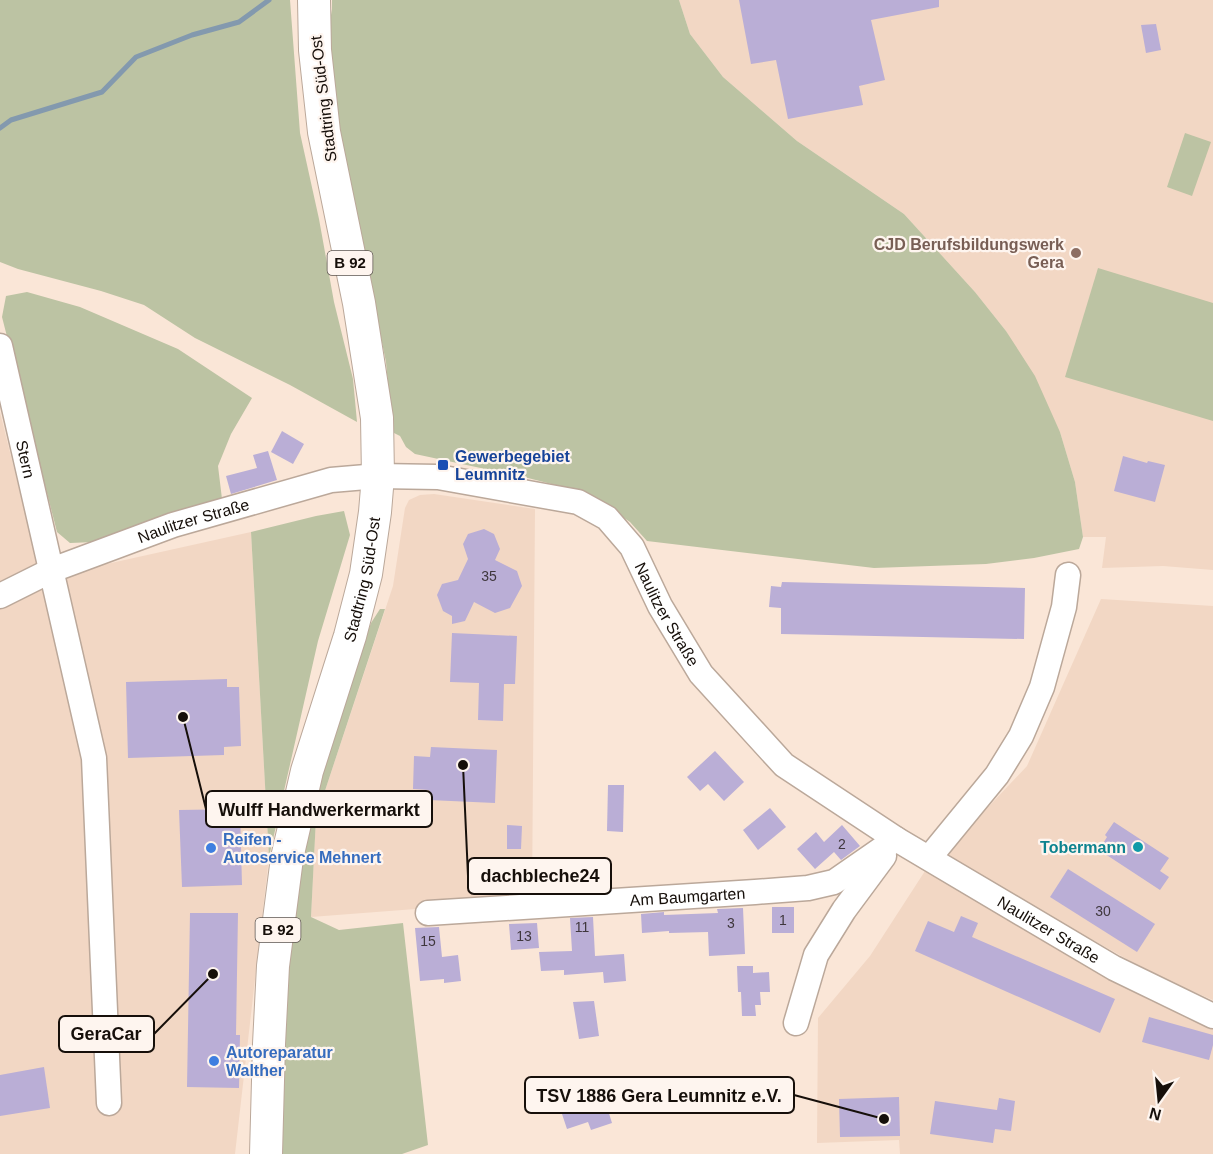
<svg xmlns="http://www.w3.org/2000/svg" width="1213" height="1154" font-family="Helvetica,sans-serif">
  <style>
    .built { fill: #f2d7c4 }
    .green { fill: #bcc3a3 }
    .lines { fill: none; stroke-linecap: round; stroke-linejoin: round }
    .stream { stroke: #8399ae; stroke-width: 5 }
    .building { fill: #baaed6 }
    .minor-casing { stroke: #bba89a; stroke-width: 27 }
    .major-casing { stroke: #bba89a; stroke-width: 34 }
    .minor { stroke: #fff; stroke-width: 24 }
    .major { stroke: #fff; stroke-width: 32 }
    .education-dot { fill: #8d6e63; stroke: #fef5ef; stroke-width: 2 }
    .transit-dot { fill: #1a4fb4; stroke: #fef5ef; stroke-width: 2 }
    .culture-dot { fill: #0f9aa8; stroke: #fef5ef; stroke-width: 2 }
    .shop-dot { fill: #3f7fe0; stroke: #fef5ef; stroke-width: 2 }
    .labels { text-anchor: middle; stroke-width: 4.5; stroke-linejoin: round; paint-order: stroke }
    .number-label { font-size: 14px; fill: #3f373d }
    .shield { fill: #fef5ef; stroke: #5c544f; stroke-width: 1.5 }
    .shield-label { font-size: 15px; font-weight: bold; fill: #160f0a }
    .street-label { font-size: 16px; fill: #160f0a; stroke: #fef5ef }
    .education-label { font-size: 16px; font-weight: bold; fill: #785e54; stroke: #fef5ef; text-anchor: end }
    .transit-label { font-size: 16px; font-weight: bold; fill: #164399; stroke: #fef5ef; text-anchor: start }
    .shop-label { font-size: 16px; font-weight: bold; fill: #366cbe; stroke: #fef5ef; text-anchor: start }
    .culture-label { font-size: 16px; font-weight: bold; fill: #0d838f; stroke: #fef5ef; text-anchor: end }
    .leader { fill: none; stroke: #160f0a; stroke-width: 2 }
    .callout-dot { fill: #160f0a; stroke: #fef5ef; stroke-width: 2 }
    .callout { fill: #fef5ef; stroke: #160f0a; stroke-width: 2 }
    .callout-label { font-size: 18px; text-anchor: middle; font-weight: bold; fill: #160f0a }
  </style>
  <rect width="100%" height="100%" fill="#fae6d7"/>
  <!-- built -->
  <g class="built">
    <path d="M679,0H1213V570L1163,566L1102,568L1106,537H1083L1075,482L1060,432L1006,331L975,292L904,214L797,141L723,77L690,34Z"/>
    <path d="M0,412L43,586L93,567L251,532L269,857L235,1154H0Z"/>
    <path d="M434,494L535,509L532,900L311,917L316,818L393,586L405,508L409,500L420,495Z"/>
    <path d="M1101,599L1213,606V1000L1161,978L942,856L1027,766Z"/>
    <path d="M925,871L1151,1001L1213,1028V1154H900L899,1140L817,1143L818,1018L870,956Z"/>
  </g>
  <!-- green -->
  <g class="green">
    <path d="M0,0H290L300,133L319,219L334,302L353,379L357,422L290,385L195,338L144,305L101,291L18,269L0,262Z"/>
    <path d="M332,0H679L690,34L723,77L797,141L904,214L975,292L1006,331L1035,376L1060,432L1075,482L1083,537L1079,549L1034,558L986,564L874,568L647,541L630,522L602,503L571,489L528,478L415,454L406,447L400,436L392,432L386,362L341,143L327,39L332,9Z"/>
    <path d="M1185,133L1211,142L1192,196L1167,187Z"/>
    <path d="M1098,268L1213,303V421L1065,377Z"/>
    <path d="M27,292L80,307L178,349L252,398L231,434L218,466L222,499L94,542L70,543L57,532L2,317L6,296Z"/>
    <path d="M344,511L350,535L318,641L269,857L251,532L316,516Z"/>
    <path d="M380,609H385L316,818L311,917L339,930L403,923L428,1145L402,1154H274L287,902L338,714L371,623Z"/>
  </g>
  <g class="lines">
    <!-- stream -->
    <path class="stream" d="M0,128L11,120L102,92L136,57L192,35L239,22L269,0"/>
  </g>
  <!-- building -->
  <g class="building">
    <path d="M739,0H939V7L871,20L885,80L859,86L863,105L788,119L776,60L751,64Z"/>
    <path d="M1156,24L1161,50L1146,53L1141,25Z"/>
    <path d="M282,431L304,444L293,464L271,452Z"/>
    <path d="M268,451L277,480L231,494L226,476L257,468L253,455Z"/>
    <path d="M1123,456L1147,463L1148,461L1165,465L1155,502L1114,491Z"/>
    <path d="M484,529L494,534L500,549L495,560L517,571L522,586L510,608L495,613L474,602L465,621L452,624V616L443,611L437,595L442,584L458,580L468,559L463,544L468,534Z"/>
    <path d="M782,582L1025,588L1024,639L781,634V608L769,607L771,586L781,587Z"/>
    <path d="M452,633L517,636L515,684H504L503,721L478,720L479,683L450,682Z"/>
    <path d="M227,679V687H239L241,746L224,747V755L128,758L126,682Z"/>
    <path d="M431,747L497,750L495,803L429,800V790L413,789L414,756L430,757Z"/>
    <path d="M715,751L744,782L724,801L708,784L700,791L687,777Z"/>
    <path d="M608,785H624L623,832L607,831Z"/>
    <path d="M770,808L786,827L758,850L743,830Z"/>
    <path d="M240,809L242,885L182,887L179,810Z"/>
    <path d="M1114,822L1169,858L1160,871L1169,877L1160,890L1099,850L1107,837L1105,835Z"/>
    <path d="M507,825L522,826L521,849H507Z"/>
    <path d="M842,825L860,846L841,860L834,852L815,869L797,849L816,832L824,842Z"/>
    <path d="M1068,869L1155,924L1137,952L1050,897Z"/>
    <rect x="772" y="907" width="22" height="26"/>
    <path d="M743,908L745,954L709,956L708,932L669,933V931L642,933L641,914L664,912V915L718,913L717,909Z"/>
    <path d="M190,913H238L236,1035H240L239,1088L187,1087Z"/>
    <path d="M961,916L978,923L972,937L1115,999L1100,1033L915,951L928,921L954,932Z"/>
    <path d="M593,917L595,956L624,954L626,981L604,983L603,972L564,975V970L541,971L539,952L572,951L570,918Z"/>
    <path d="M537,923L539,948L511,950L509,924Z"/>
    <path d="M439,927L442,957L458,955L461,981L444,983V979L420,981L415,928Z"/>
    <path d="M737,966H753V973L769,972L770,992H760L761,1005H755L756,1016H742L741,992H738Z"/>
    <path d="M594,1001L599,1036L579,1039L573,1002Z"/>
    <path d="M1149,1017L1213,1035V1045L1209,1060L1142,1042Z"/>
    <path d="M44,1067L50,1108L0,1116V1075Z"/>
    <path d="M602,1091L612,1123L591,1130L588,1122L567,1129L559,1105Z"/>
    <path d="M899,1097L900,1136L840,1137L839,1099Z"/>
    <path d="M999,1098L1015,1101L1011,1131L995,1129L993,1143L930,1134L935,1101L997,1110Z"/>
  </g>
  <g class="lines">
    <defs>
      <g id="minor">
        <path id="s1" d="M0,346L94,758L109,1103"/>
        <path id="s2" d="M0,596L52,570L173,525L331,480L378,476L438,477L578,502L607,518L632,547L660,606L701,674L784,765L896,839L1114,968L1213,1016"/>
        <path d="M929,858L997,775L1021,736L1042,687L1064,607L1068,575"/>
        <path id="s3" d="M428,913L755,892L808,888L834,882L896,839"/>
        <path d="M796,1023L816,955L844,910L884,856"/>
      </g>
      <g id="major">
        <path id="s4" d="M266,1154L269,1044L273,966L287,858L307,771L350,636L366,574L375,512L378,476L377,418L359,303L324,132L315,50L314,0"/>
      </g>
    </defs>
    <!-- minor casing -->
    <use href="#minor" class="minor-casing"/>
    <!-- major casing -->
    <use href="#major" class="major-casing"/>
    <!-- minor -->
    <use href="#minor" class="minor"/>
    <!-- major -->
    <use href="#major" class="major"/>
  </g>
  <!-- markers -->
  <circle class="education-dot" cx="1076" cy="253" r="6"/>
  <rect class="transit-dot" x="437" y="459" width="12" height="12" rx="3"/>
  <circle class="culture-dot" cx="1138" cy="847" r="6"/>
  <g class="shop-dot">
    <circle cx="211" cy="848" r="6"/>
    <circle cx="214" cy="1061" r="6"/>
  </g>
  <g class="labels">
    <!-- number labels -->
    <g class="number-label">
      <text x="489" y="581">35</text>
      <text x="842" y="849">2</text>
      <text x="1103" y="916">30</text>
      <text x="783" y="925">1</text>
      <text x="731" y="928">3</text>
      <text x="582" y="932">11</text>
      <text x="524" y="941">13</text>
      <text x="428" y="946">15</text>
    </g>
    <!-- shield labels -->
    <g class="shield">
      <rect x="327.5" y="251" width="45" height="24" rx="4.5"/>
      <rect x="255.5" y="918" width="45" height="24" rx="4.5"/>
    </g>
    <g class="shield-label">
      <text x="350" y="268">B 92</text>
      <text x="278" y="935">B 92</text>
    </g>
    <!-- street labels -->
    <g class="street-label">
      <text transform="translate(323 99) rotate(-97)" y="6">Stadtring Süd-Ost</text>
      <text dy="6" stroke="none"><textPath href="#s1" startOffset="116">Stern</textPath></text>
      <text dy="6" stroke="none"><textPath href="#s2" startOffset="208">Naulitzer Straße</textPath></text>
      <text dy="6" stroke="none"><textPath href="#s4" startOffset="586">Stadtring Süd-Ost</textPath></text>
      <text dy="6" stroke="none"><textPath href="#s2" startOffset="748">Naulitzer Straße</textPath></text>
      <text dy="6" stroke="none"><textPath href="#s3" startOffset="260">Am Baumgarten</textPath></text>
      <text dy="6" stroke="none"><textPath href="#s2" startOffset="1252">Naulitzer Straße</textPath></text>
    </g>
    <!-- education labels -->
    <g class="education-label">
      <text x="1064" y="250">CJD Berufsbildungswerk<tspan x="1064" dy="18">Gera</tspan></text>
    </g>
    <!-- transit labels -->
    <g class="transit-label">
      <text x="455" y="462">Gewerbegebiet<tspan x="455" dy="18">Leumnitz</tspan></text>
    </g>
    <!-- shop labels -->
    <g class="shop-label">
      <text x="223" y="845">Reifen -<tspan x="223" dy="18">Autoservice Mehnert</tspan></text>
      <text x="226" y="1058">Autoreparatur<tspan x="226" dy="18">Walther</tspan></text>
    </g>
    <!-- culture labels -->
    <g class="culture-label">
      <text x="1126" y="853">Tobermann</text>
    </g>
  </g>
  <!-- callouts -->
  <path class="leader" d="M183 717L206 809M463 765L468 876M213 974L154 1034M884 1119L794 1095"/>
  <g class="callout-dot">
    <circle cx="183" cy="717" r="6"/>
    <circle cx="463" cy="765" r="6"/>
    <circle cx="213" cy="974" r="6"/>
    <circle cx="884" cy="1119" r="6"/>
  </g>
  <g class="callout">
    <rect x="206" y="791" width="226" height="36" rx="6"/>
    <rect x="468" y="858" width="143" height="36" rx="6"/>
    <rect x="59" y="1016" width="95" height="36" rx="6"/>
    <rect x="525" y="1077" width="269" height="36" rx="6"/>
  </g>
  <g class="callout-label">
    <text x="319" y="816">Wulff Handwerkermarkt</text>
    <text x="540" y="882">dachbleche24</text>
    <text x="106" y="1040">GeraCar</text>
    <text x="659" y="1102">TSV 1886 Gera Leumnitz e.V.</text>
  </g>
  <!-- north arrow -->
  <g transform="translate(1159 1100) rotate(195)" stroke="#fef5ef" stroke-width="4.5" paint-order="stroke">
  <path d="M0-4.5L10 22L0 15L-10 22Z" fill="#160f0a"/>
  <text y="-9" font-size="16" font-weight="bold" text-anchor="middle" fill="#160f0a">N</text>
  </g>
</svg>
